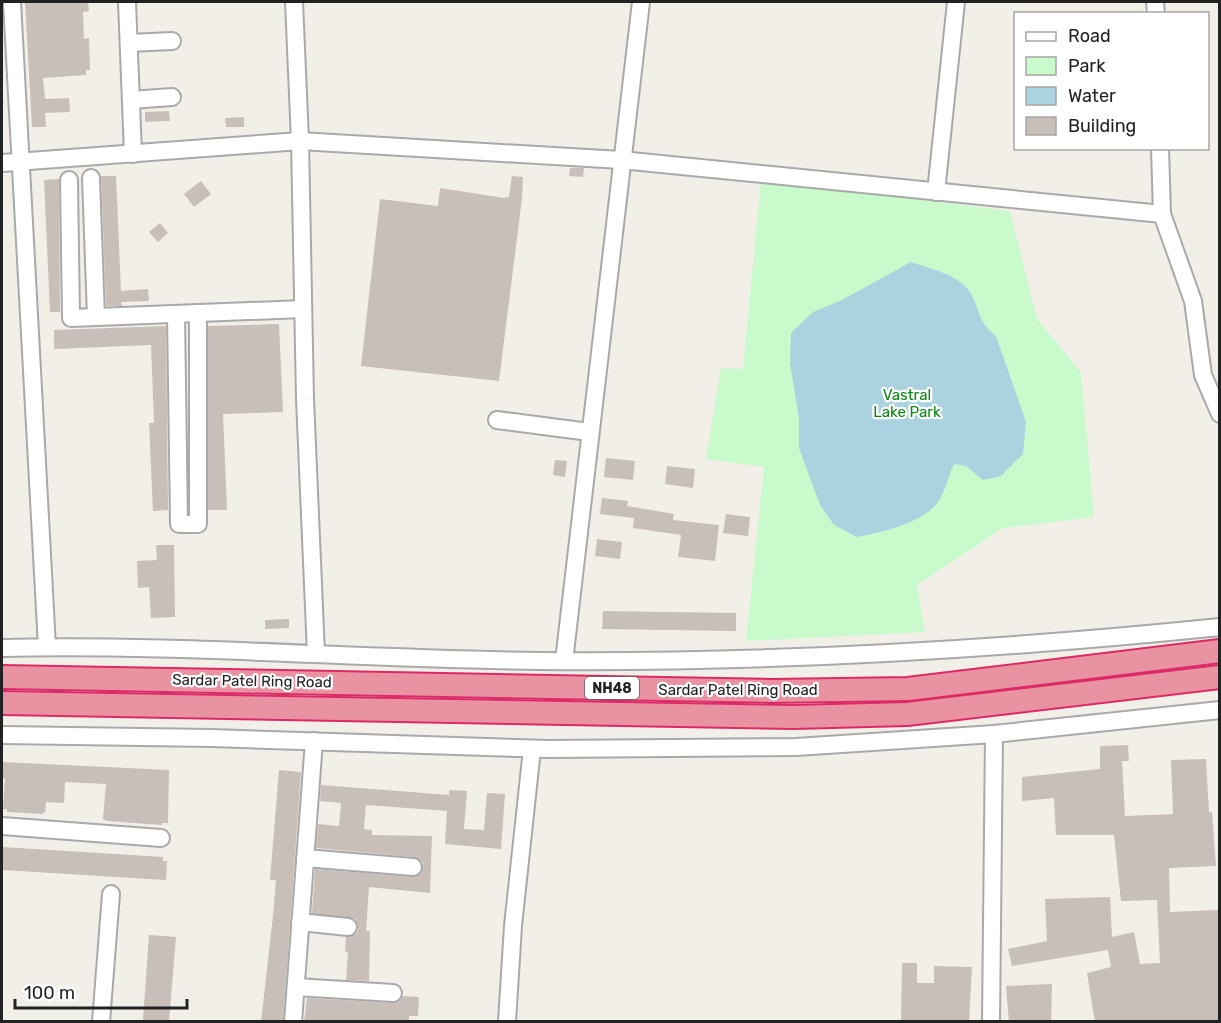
<svg xmlns="http://www.w3.org/2000/svg" width="1221" height="1023" font-family="Rubik,sans-serif">
  <style>
    .park { fill: #c8facc }
    .water { fill: #aad3df }
    .building { fill: #c7bfb8 }
    .lines { fill: none; stroke-linecap: round; stroke-linejoin: round }
    .minor-casing { stroke: #a9a9a9; stroke-width: 20 }
    .highway-casing { stroke: #dc2a67; stroke-width: 26 }
    .minor { stroke: #fff; stroke-width: 16 }
    .highway { stroke: #e892a2; stroke-width: 22 }
    .labels { text-anchor: middle; stroke-width: 4.5; stroke-linejoin: round; paint-order: stroke }
    .shield { fill: #fff; stroke: #646464; stroke-width: 1.5 }
    .shield-label { font-size: 14px; font-weight: bold; fill: #222 }
    .park-label { font-size: 15px; fill: #0c8416; stroke: #fff }
    .street-label { font-size: 15px; fill: #222; stroke: #fff }
  </style>
  <rect width="100%" height="100%" fill="#f2efe9"/>
  <!-- park -->
  <path class="park" d="M761,180L1010,211L1037,319L1081,372L1094,517L1003,528L917,585L925,632L746,641L764,467L706,459L721,368L743,369Z"/>
  <!-- water -->
  <path class="water" d="M911,262C930,269 958,274 970,292C981,310 976,320 996,336L1026,422L1023,454L1001,476L983,480L966,466L954,464C949,475 946,488 940,499C926,523 882,532 857,537L834,525L820,505L799,448V419L790,363L791,333L813,312L842,300Z"/>
  <!-- building -->
  <g class="building">
    <path d="M25,2H88L89,11L83,12L84,39L89,38L90,70H86V75L43,78L45,99L69,98L70,112L45,113L46,127H32Z"/>
    <path d="M169,111L170,121L145,122V112Z"/>
    <path d="M244,117V127H226L225,118Z"/>
    <path d="M570,168H584L583,177L569,176Z"/>
    <path d="M101,176H116L121,291L148,289L149,301L121,302L122,306H106Z"/>
    <path d="M512,176L523,177L522,198L499,381L361,366L380,199L438,206L440,188L504,198L509,197Z"/>
    <path d="M59,179L60,312H50L44,180Z"/>
    <path d="M201,181L211,194L194,207L184,194Z"/>
    <path d="M160,223L168,233L158,242L149,232Z"/>
    <path d="M279,324L283,412L223,414L227,510H208V326Z"/>
    <path d="M166,326L168,510L153,511L149,423H154L151,345L54,349V330Z"/>
    <path d="M606,458L635,461L633,480L604,477Z"/>
    <path d="M555,460L567,461L565,477L553,475Z"/>
    <path d="M667,466L695,469L693,488L665,484Z"/>
    <path d="M602,498L628,501L627,506L674,514L673,520L719,525L715,561L678,557L681,535L633,528L634,518L600,514Z"/>
    <path d="M726,514L750,517L748,536L723,533Z"/>
    <path d="M597,539L622,542L620,559L595,556Z"/>
    <path d="M156,545H174L175,617L151,618L149,587L138,588L137,561L157,560Z"/>
    <path d="M603,611L736,613V631L602,629Z"/>
    <path d="M289,619V628L265,629V620Z"/>
    <path d="M1128,745L1129,761H1122L1125,816L1173,814L1171,760L1206,759L1209,812H1212L1216,866L1169,868L1170,912L1218,910L1219,1022H1095L1087,973L1111,967L1108,950L1012,966L1008,949L1047,941L1045,899L1110,897L1112,937L1134,932L1140,964L1160,963L1157,900L1121,901L1114,835H1056L1054,798L1022,801V777L1100,769V746Z"/>
    <path d="M2,762L169,770L168,823H162V825L107,821L103,819L106,784L65,782L64,803L46,802L45,812L42,814L7,812V809H3L5,778H2Z"/>
    <path d="M279,770L301,772L283,1022H261L273,916L276,880H270Z"/>
    <path d="M321,785L449,795V790L467,791L464,829L484,830L487,793L505,794L501,849L445,844L447,811L366,805L364,829L372,830V835L432,836L430,893L369,887L366,931H370L369,981L346,980L348,952H345L346,937L357,933L358,927L355,919L312,913L315,869L413,877L421,873L423,863L414,857L316,848L318,824L339,826L341,803L320,801Z"/>
    <path d="M2,847L163,857V861H167L166,880L2,870Z"/>
    <path d="M149,935L176,937L169,1022L143,1020Z"/>
    <path d="M902,963H917V983H934V966L972,967L969,1022H901Z"/>
    <path d="M1052,984L1051,1022H1009L1006,986Z"/>
    <path d="M403,996L419,997L418,1016H409V1022H304L307,998L392,1003L398,1002Z"/>
  </g>
  <g class="lines">
    <defs>
      <g id="minor">
        <path d="M12,2L47,647"/>
        <path d="M127,2L133,154"/>
        <path d="M294,2L300,141L305,399L316,654"/>
        <path d="M1155,2L1156,14"/>
        <path d="M129,43L172,41"/>
        <path d="M131,100L172,97"/>
        <path d="M1160,148L1162,214"/>
        <path d="M2,163L300,141L621,160L1162,214L1193,301L1203,375L1220,414"/>
        <path d="M91,178L96,317"/>
        <path d="M69,180L71,318L303,309"/>
        <path d="M936,192L956,2"/>
        <path d="M176,314L179,524H198V313"/>
        <path d="M497,420L589,432"/>
        <path d="M2,648C181,644 361,659 541,661C767,663 994,650 1220,627"/>
        <path d="M564,661L641,2"/>
        <path d="M2,735L211,738L548,749L796,747L994,734L1220,710"/>
        <path d="M2,826L161,838"/>
        <path d="M305,858L413,867"/>
        <path d="M300,922L348,927"/>
        <path d="M296,987L393,993"/>
        <path d="M101,1022L111,894"/>
        <path d="M293,1022L314,741"/>
        <path d="M507,1022L513,926L532,749"/>
        <path d="M991,1022L994,734"/>
      </g>
      <g id="highway">
        <path d="M2,677L771,691L908,689L1220,651"/>
        <path d="M2,703L793,717L907,714L1220,677"/>
      </g>
    </defs>
    <!-- minor casing -->
    <use href="#minor" class="minor-casing"/>
    <!-- highway casing -->
    <use href="#highway" class="highway-casing"/>
    <!-- minor -->
    <use href="#minor" class="minor"/>
    <!-- highway -->
    <use href="#highway" class="highway"/>
  </g>
  <g class="labels">
    <!-- shield labels -->
    <rect class="shield" x="585" y="677" width="54" height="22" rx="4.5"/>
    <g class="shield-label">
      <text x="612" y="693">NH48</text>
    </g>
    <!-- park labels -->
    <g class="park-label">
      <text x="907" y="400">Vastral<tspan x="907" dy="17">Lake Park</tspan></text>
    </g>
    <!-- street labels -->
    <g class="street-label">
      <text transform="translate(252 681) rotate(1)" y="5">Sardar Patel Ring Road</text>
      <text x="738" y="695">Sardar Patel Ring Road</text>
    </g>
  </g>
  <!-- border -->
  <rect width="1221" height="1023" fill="none" stroke="#222222" stroke-width="6"/>
  <!-- legend -->
  <rect x="1014" y="12" width="195" height="138" fill="#ffffff" stroke="#a7a7a7" stroke-width="1.5"/>
  <rect x="1026" y="32" width="30" height="9" fill="#ffffff" stroke="#a7a7a7" stroke-width="1.5"/>
  <text x="1068" y="42" font-size="18" fill="#222222">Road</text>
  <rect x="1026" y="57" width="30" height="18" fill="#c8facc" stroke="#a7a7a7" stroke-width="1.5"/>
  <text x="1068" y="72" font-size="18" fill="#222222">Park</text>
  <rect x="1026" y="87" width="30" height="18" fill="#aad3df" stroke="#a7a7a7" stroke-width="1.5"/>
  <text x="1068" y="102" font-size="18" fill="#222222">Water</text>
  <rect x="1026" y="117" width="30" height="18" fill="#c7bfb8" stroke="#a7a7a7" stroke-width="1.5"/>
  <text x="1068" y="132" font-size="18" fill="#222222">Building</text>
  <!-- scale -->
  <path d="M15 999v9h172v-9" fill="none" stroke="#222222" stroke-width="3"/>
  <text x="24" y="999" font-size="18" fill="#222222" stroke="#ffffff" stroke-width="4.5" paint-order="stroke">100 m</text>
</svg>
